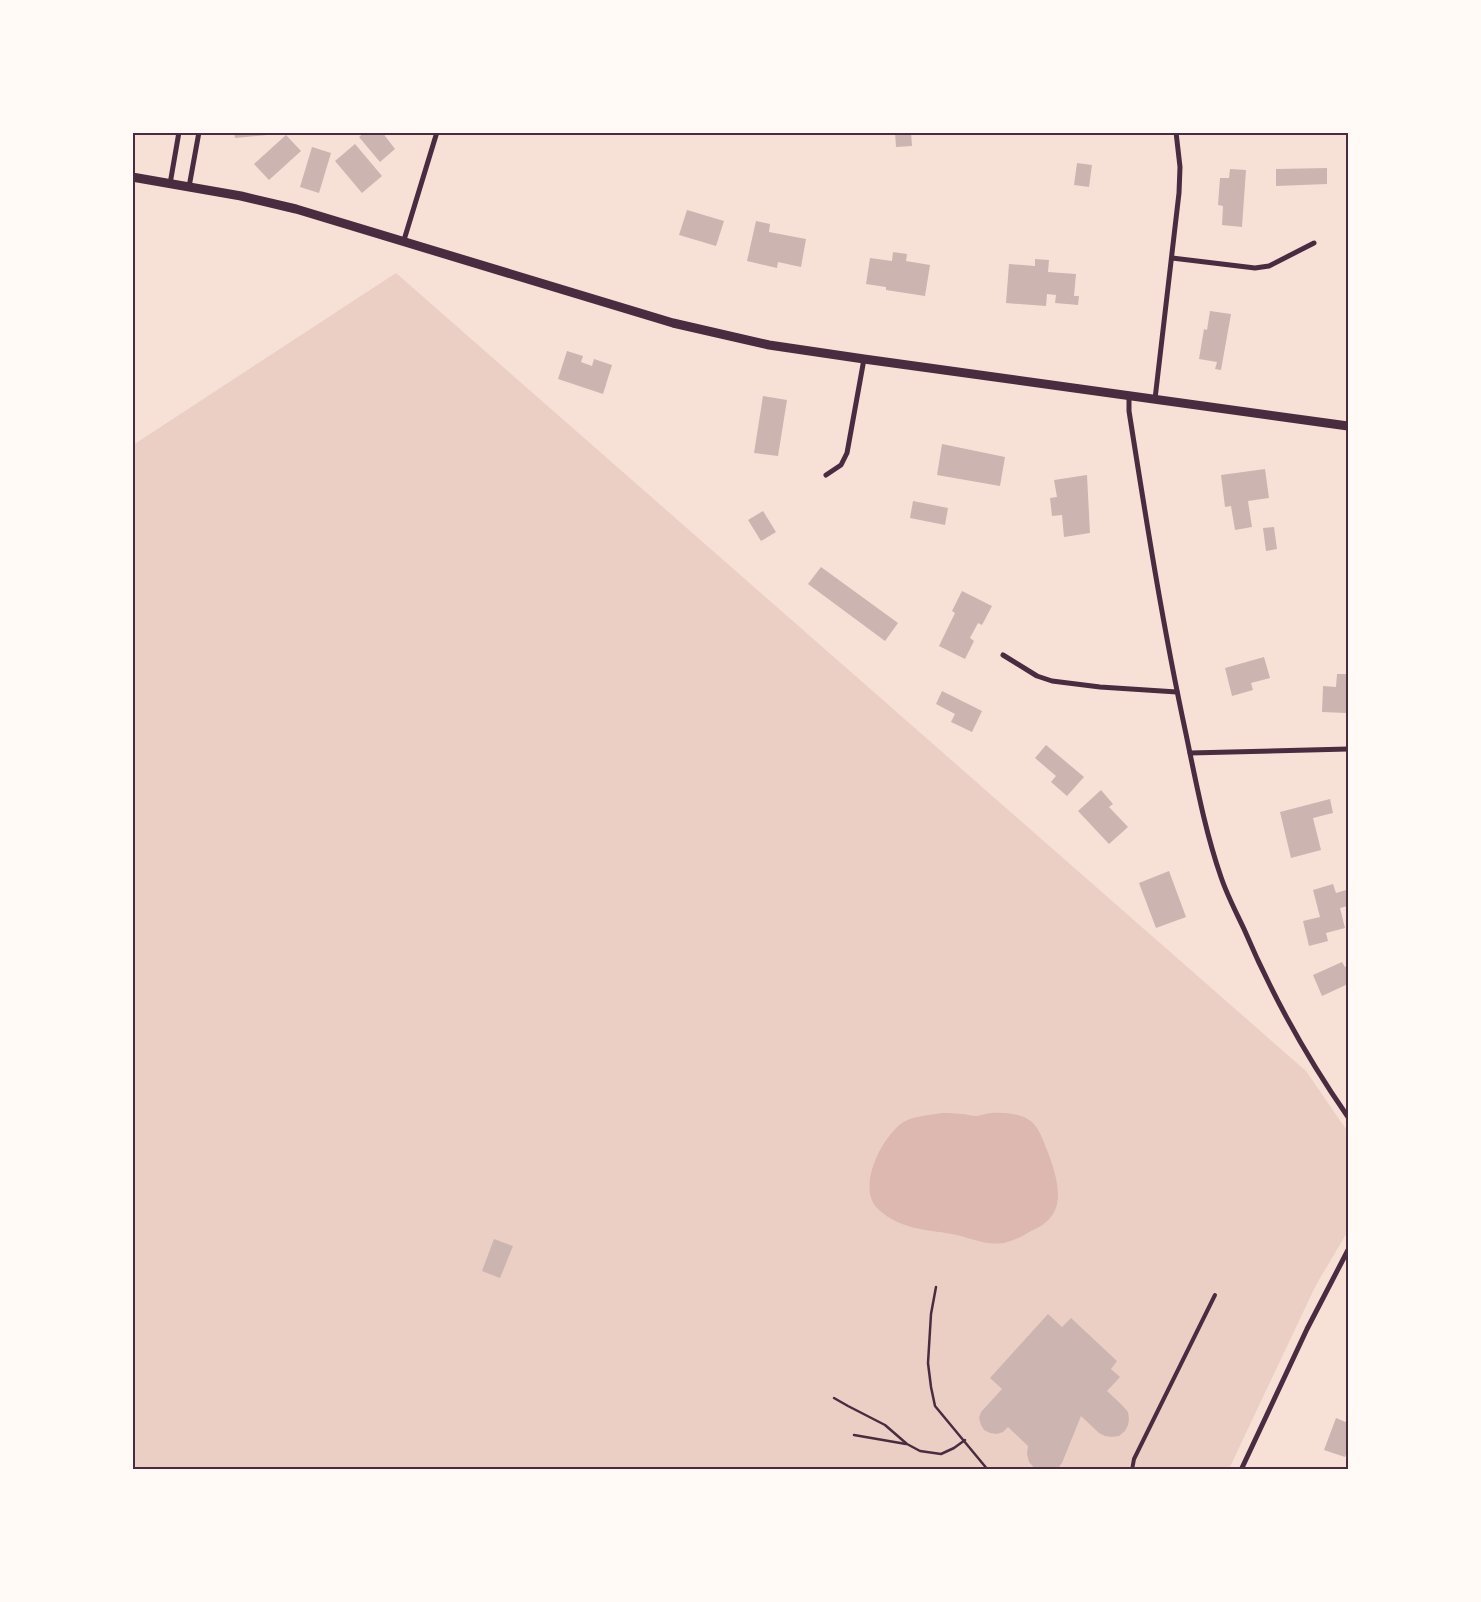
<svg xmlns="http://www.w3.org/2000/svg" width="1481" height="1602" font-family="Georgia,serif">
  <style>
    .green { fill: #ebcfc5 }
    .water { fill: #dcb8b0 }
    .building { fill: #ccb4b1 }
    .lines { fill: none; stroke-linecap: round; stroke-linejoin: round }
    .path { stroke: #4a2c40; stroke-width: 2.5 }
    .service { stroke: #4a2c40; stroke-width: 4 }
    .minor { stroke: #4a2c40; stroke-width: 5 }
    .tertiary { stroke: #4a2c40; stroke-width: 9 }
    .neatline { fill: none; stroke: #4a2c40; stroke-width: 2 }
  </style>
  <rect width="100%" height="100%" fill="#f7e1d7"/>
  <!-- green -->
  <path class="green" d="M396,273L1306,1071L1348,1132V1231L1316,1285L1229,1469L133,1470V445Z"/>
  <!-- water -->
  <path class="water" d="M942,1113C948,1113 955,1113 961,1114C966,1114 971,1116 976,1116C981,1116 986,1113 991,1113C1000,1112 1012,1113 1021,1116C1037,1121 1041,1135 1047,1150C1054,1168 1066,1201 1050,1218C1045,1224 1038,1228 1031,1231C1023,1236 1013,1241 1004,1243C984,1246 970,1237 952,1234C924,1229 901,1230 878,1209C856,1189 881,1138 902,1123C911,1116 931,1115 942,1113Z"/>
  <!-- building -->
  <g class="building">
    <path d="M234,132H277V134L235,138Z"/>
    <path d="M365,132H382L395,149L380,162L359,137Z"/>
    <path d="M895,132H911L912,146L896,147Z"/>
    <path d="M286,135L301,151L269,180L254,164Z"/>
    <path d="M355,144L382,176L362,193L335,161Z"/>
    <path d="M312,147L331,153L319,193L300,187Z"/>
    <path d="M1077,163L1092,165L1089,187L1074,185Z"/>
    <path d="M1327,168V184L1276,186V169Z"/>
    <path d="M1230,169L1246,170L1242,227L1222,225L1223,206L1218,205L1220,178H1229Z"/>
    <path d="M687,210L724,221L716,246L679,235Z"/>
    <path d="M756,221L770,224L769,232L806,239L801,267L778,262L777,268L747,261Z"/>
    <path d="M893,252L907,254L906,261L930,265L925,296L886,290V287L866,284L870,258L892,261Z"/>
    <path d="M1035,259L1049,260L1048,272L1076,274L1074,296H1079L1078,305L1055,303L1056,295L1047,294L1046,306L1006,303L1009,264L1035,266Z"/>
    <path d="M1210,311L1231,314L1221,370L1215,369L1217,362L1199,359L1204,329L1207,330Z"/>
    <path d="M567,351L583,356L581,362L592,366L594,359L612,365L603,394L558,379Z"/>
    <path d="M763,396L787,400L778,456L754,453Z"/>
    <path d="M942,444L1005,457L1000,486L937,475Z"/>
    <path d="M1265,469L1269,498L1248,501L1252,527L1235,530L1231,506L1225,507L1221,475Z"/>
    <path d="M1087,475L1090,533L1064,537L1062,515L1052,516L1050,498L1057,497L1054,480Z"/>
    <path d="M913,501L948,508L945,525L910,518Z"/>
    <path d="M763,511L776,532L761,541L748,520Z"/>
    <path d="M1274,527L1277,549L1266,551L1263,528Z"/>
    <path d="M821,567L898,623L885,641L808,584Z"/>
    <path d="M962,591L992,606L982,625L978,623L970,638L974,641L965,659L939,646L955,613L952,611Z"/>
    <path d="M1264,657L1270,678L1251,683L1253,690L1232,696L1225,668Z"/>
    <path d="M1337,674H1348V709L1346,708V713L1322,712L1323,686L1336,687Z"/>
    <path d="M942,691L982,711L972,732L951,722L955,714L936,704Z"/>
    <path d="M1046,745L1084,777L1067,796L1051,782L1056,776L1035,758Z"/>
    <path d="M1101,790L1113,804L1109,807L1128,827L1109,844L1078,811Z"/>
    <path d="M1330,799L1333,813L1313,818L1321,850L1291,858L1280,812Z"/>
    <path d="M1169,871L1186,917L1156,928L1139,883Z"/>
    <path d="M1333,884L1336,893L1346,890L1348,906L1340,908L1345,928L1326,933L1328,941L1309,946L1303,921L1320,917L1313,890Z"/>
    <path d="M1342,962L1345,967L1348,965V984L1322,996L1313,975Z"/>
    <path d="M494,1239L513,1246L500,1278L482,1271Z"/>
    <path d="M1048,1314L1062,1327L1071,1318L1117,1361L1111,1369L1120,1377L1107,1391L1123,1406L1128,1412L1129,1419L1128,1425L1125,1431L1119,1436L1112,1437L1105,1436L1099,1433L1081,1416L1062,1463L1057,1470H1036L1029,1462L1027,1454L1028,1446L1008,1427L1003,1432L997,1434L990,1433L984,1430L981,1425L979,1418L981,1412L1002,1389L990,1378Z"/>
    <path d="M1336,1418L1348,1423V1449L1345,1457L1324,1450Z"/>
  </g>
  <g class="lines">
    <!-- path -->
    <g class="path">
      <path d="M936,1287L931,1314L928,1363L931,1387L935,1406L988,1470"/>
      <path d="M834,1398L848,1406L885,1425L907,1444L920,1451L941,1454L954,1448L965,1440"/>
      <path d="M854,1435L906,1444"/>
    </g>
    <!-- service -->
    <path class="service" d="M1132,1470L1134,1459L1215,1295"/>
    <!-- minor -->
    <g class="minor">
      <path d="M170,184L179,132"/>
      <path d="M189,187L199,132"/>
      <path d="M404,240L437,132"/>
      <path d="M1172,258L1255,268L1269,266L1314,243"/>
      <path d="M1129,396V411C1146,519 1163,627 1186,734C1196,782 1205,831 1221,877C1227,895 1236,912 1244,929C1272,995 1307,1058 1348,1117"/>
      <path d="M1155,399L1179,193L1180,167L1176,132"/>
      <path d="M826,475L841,465L847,453L864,359"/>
      <path d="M1003,655L1037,676L1052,681L1100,687L1177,692"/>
      <path d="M1190,753L1348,749"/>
      <path d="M1241,1470L1307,1329L1348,1250"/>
    </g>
    <!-- tertiary -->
    <path class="tertiary" d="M132,177L241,196L296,209L673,323L769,345L864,359L1348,426"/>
  </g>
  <!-- border -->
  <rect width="1481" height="1602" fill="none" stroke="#fffaf5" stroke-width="268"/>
  <rect x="134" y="134" width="1213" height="1334" class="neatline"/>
</svg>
